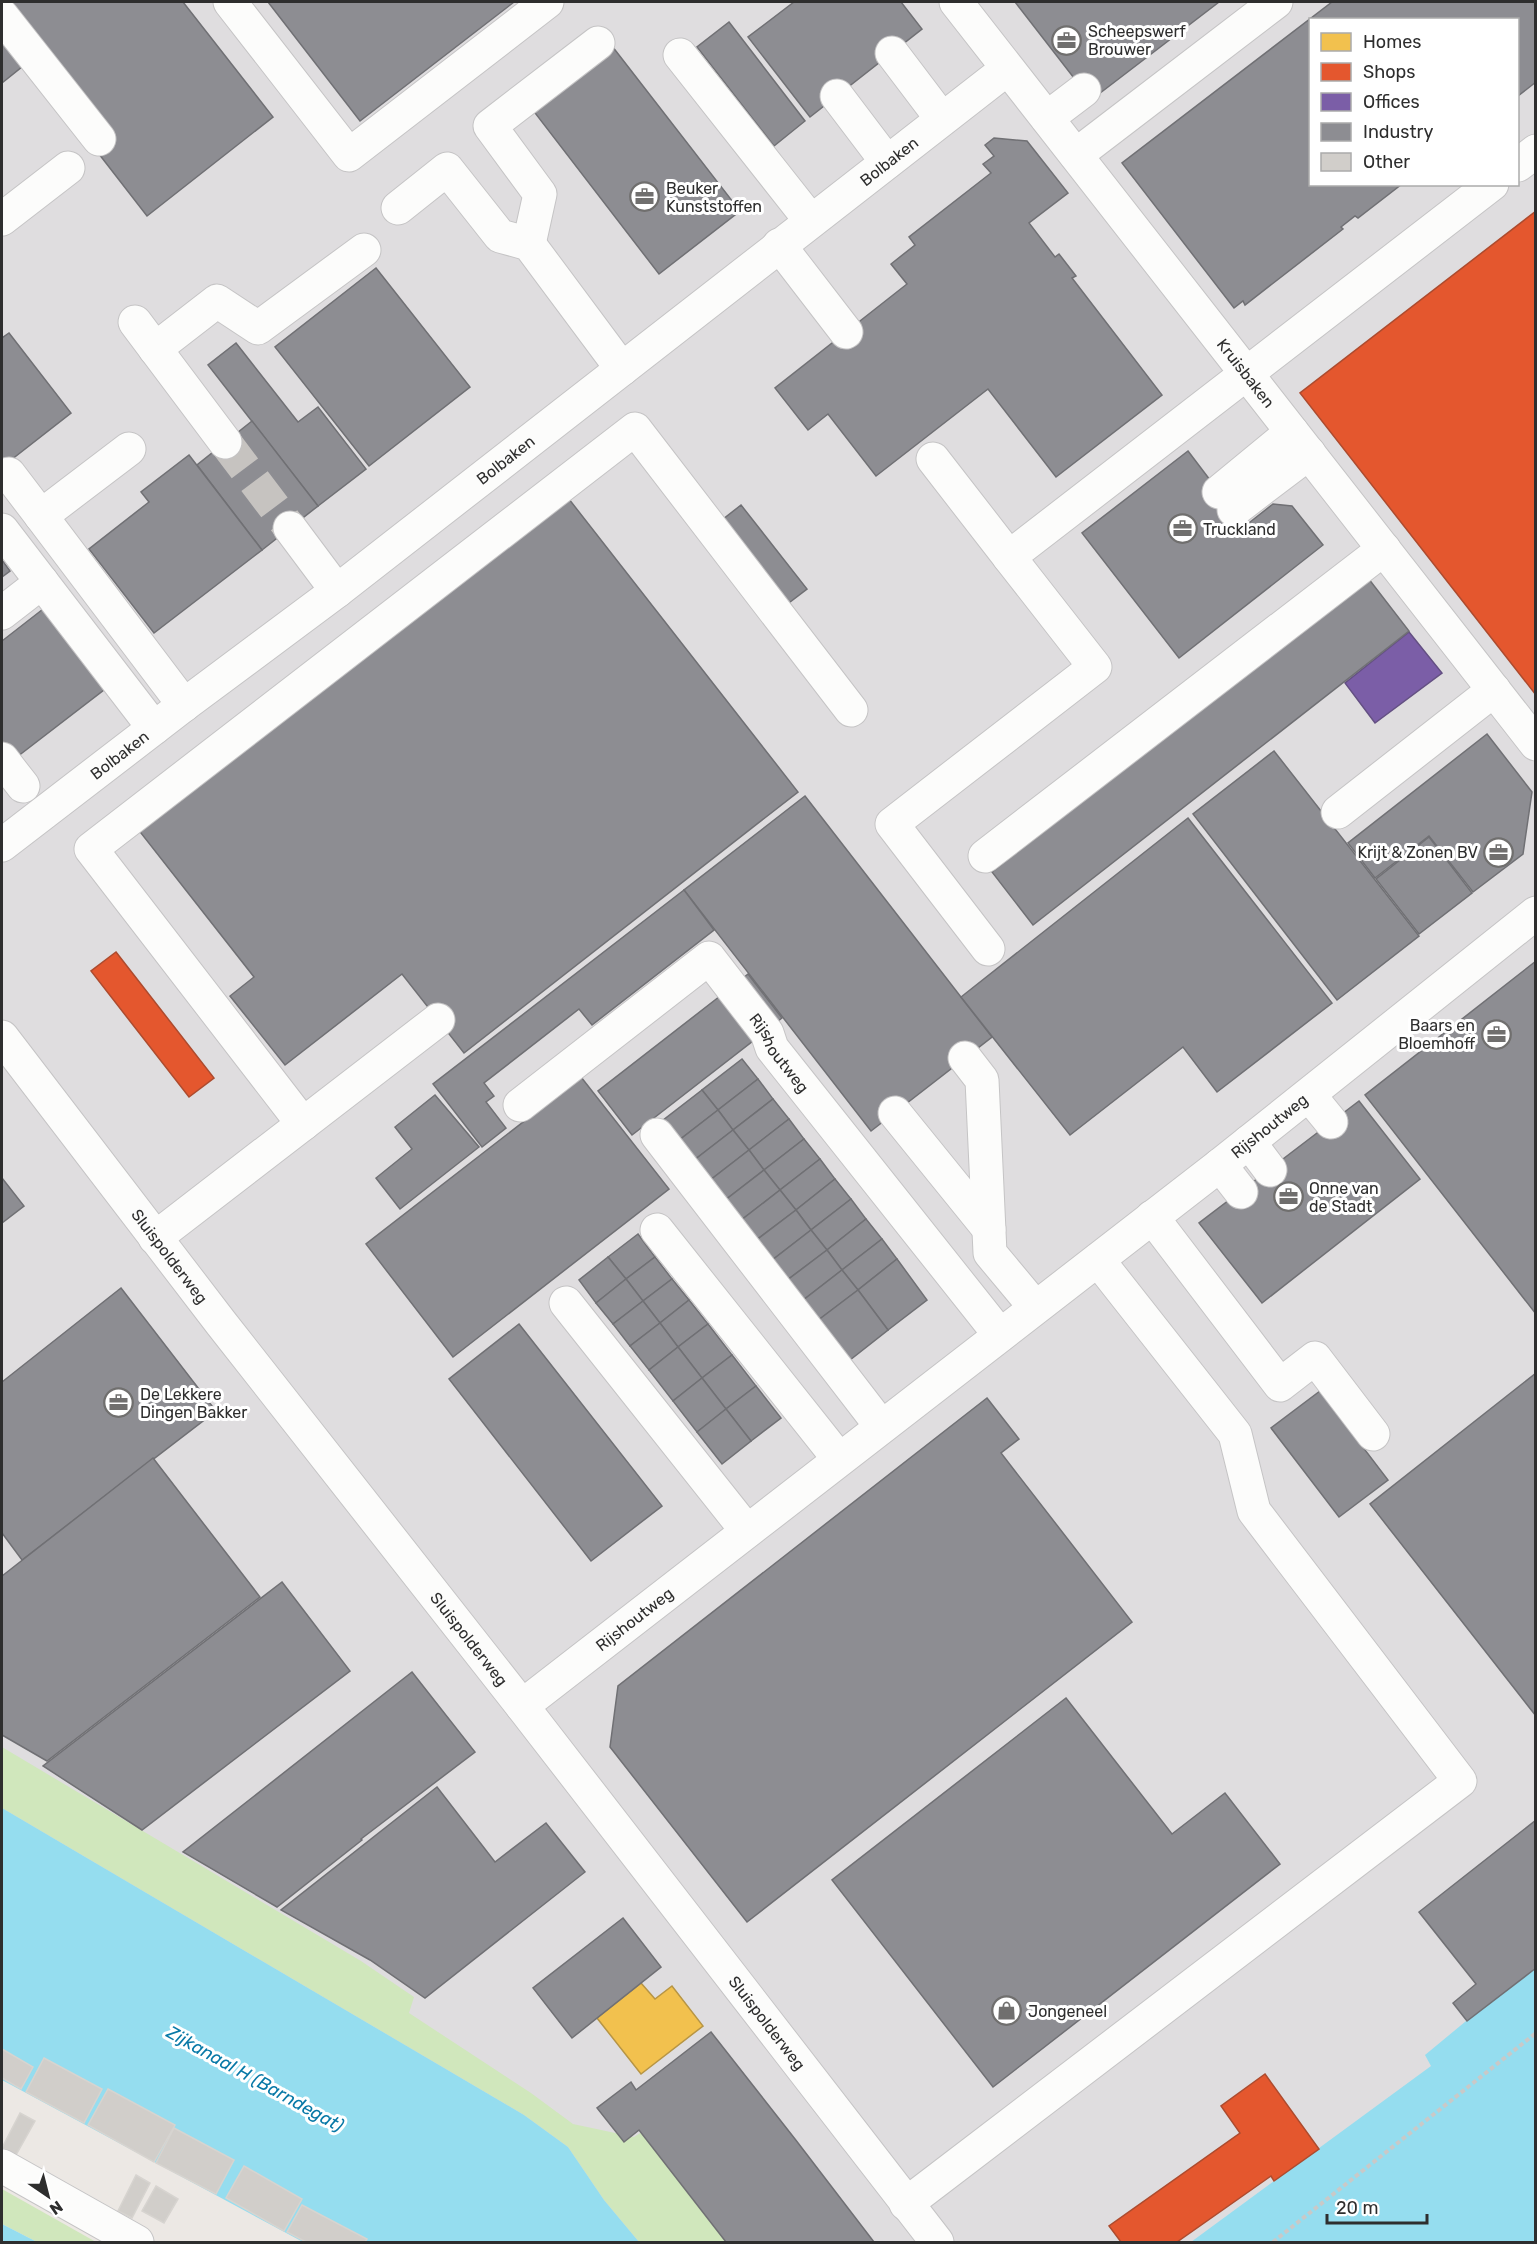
<svg xmlns="http://www.w3.org/2000/svg" width="1537" height="2244" font-family="Rubik,sans-serif">
  <style>
    .industrial { fill: #dfdddf; fill-rule: evenodd }
    .green { fill: #d0e7bc }
    .water { fill: #95ddef }
    .homes { fill: #f2c14e; stroke: #b79544; stroke-width: 1.5 }
    .shops { fill: #e4572e; stroke: #ad4b2e; stroke-width: 1.5 }
    .offices { fill: #7b5ea7; stroke: #645083; stroke-width: 1.5 }
    .industry { fill: #8d8d92; stroke: #707074; stroke-width: 1.5 }
    .building { fill: #d1ceca; stroke: #d7d4d0; stroke-width: 1.5 }
    .lines { fill: none; stroke-linecap: round; stroke-linejoin: round }
    .minor-tunnel { stroke: #c6c3c0; stroke-width: 33; stroke-dasharray: 33 16; stroke-linecap: butt }
    .minor-casing { stroke: #c5c4c5; stroke-width: 35 }
    .path { stroke: #c9c9c8; stroke-width: 4; stroke-dasharray: 4.5 3; stroke-linecap: butt }
    .minor { stroke: #fcfcfb; stroke-width: 33 }
    .labels { text-anchor: middle; stroke-width: 6; stroke-linejoin: round; paint-order: stroke }
    .poi-label { font-size: 16px; fill: #2e2e2e; stroke: #fff; text-anchor: start }
    .street-label { font-size: 16px; fill: #2e2e2e; stroke: #fff }
    .water-label { font-size: 18px; font-style: italic; fill: #0879a7; stroke: #fff }
  </style>
  <rect width="100%" height="100%" fill="#ece8e4"/>
  <!-- industrial -->
  <path class="industrial" d="M2,2H1535V2242H441L2,1982ZM1310,20H1518V184H1310Z"/>
  <!-- green -->
  <g class="green">
    <path d="M2,1747L361,1961L414,1997L409,2013L531,2093L573,2124L634,2137L648,2128L733,2242H639L604,2200L568,2147L524,2115L2,1808Z"/>
    <path d="M2,2189L96,2242H37L2,2224Z"/>
  </g>
  <!-- water -->
  <g class="water">
    <path d="M2,1808L524,2115L568,2147L604,2200L639,2242H303L2,2080Z"/>
    <path d="M1535,1964V2242H1191L1431,2066L1425,2055Z"/>
    <path d="M2,2224L37,2242H2Z"/>
  </g>
  <!-- homes -->
  <path class="homes" d="M641,1983L655,1999L672,1986L703,2026L641,2074L597,2018Z"/>
  <!-- shops -->
  <g class="shops">
    <path d="M1536,211V695L1300,393Z"/>
    <path d="M116,952L214,1078L189,1097L91,971Z"/>
    <path d="M1265,2074L1319,2149L1274,2181L1271,2176L1177,2242H1121L1109,2226L1240,2133L1221,2106Z"/>
  </g>
  <!-- offices -->
  <path class="offices" d="M1409,632L1442,673L1375,723L1345,683Z"/>
  <!-- industry -->
  <g class="industry">
    <path d="M9,2H183L273,117L147,216L92,145Z"/>
    <path d="M268,2H514L360,121Z"/>
    <path d="M794,2H901L922,29L810,117L748,37Z"/>
    <path d="M1015,2H1219L1091,100Z"/>
    <path d="M1332,2H1535L1536,82L1518,96V20H1310V184H1402L1358,218L1355,216L1341,227L1343,229L1245,305L1243,301L1234,308L1122,163Z"/>
    <path d="M729,22L805,121L774,146L697,47Z"/>
    <path d="M2,38L23,66L2,83Z"/>
    <path d="M612,46L740,211L659,274L532,109Z"/>
    <path d="M994,138L1027,141L1068,193L1029,223L1055,257L1059,254L1076,276L1072,278L1162,395L1056,477L988,389L876,476L828,414L808,430L775,388L907,284L891,264L915,245L909,237L991,173L983,164L994,156L985,145Z"/>
    <path d="M376,268L470,387L369,466L275,347Z"/>
    <path d="M9,333L71,413L2,467V338Z"/>
    <path d="M236,343L298,422L318,407L366,469L318,506L208,365Z"/>
    <path d="M252,421L318,506L262,550L197,465Z"/>
    <path d="M1188,451L1245,526L1273,504L1292,506L1323,545L1179,658L1082,533Z"/>
    <path d="M189,455L262,550L154,633L89,549L149,502L141,492Z"/>
    <path d="M565,494L798,792L464,1053L402,974L285,1065L230,996L254,977L137,828Z"/>
    <path d="M741,505L807,589L773,615L708,531Z"/>
    <path d="M2,560L10,571L2,577Z"/>
    <path d="M1368,578L1409,631L1033,925L992,872Z"/>
    <path d="M47,606L109,686L13,760L2,745V641Z"/>
    <path d="M1487,734L1532,792L1523,854L1473,892L1429,836L1375,878L1348,843Z"/>
    <path d="M1274,751L1419,936L1337,1000L1193,814Z"/>
    <path d="M805,796L992,1037L871,1131L684,890Z"/>
    <path d="M1188,818L1332,1003L1217,1092L1183,1047L1070,1135L961,997Z"/>
    <path d="M1429,837L1472,893L1419,934L1376,879Z"/>
    <path d="M684,890L714,930L592,1025L579,1009L484,1083L494,1096L486,1102L506,1128L482,1147L433,1084Z"/>
    <path d="M1536,961V1314L1365,1095Z"/>
    <path d="M748,974L782,1018L772,1026L738,982Z"/>
    <path d="M724,993L758,1037L632,1135L598,1091Z"/>
    <path d="M742,1059L758,1079L718,1110L702,1090Z"/>
    <path d="M581,1077L669,1189L453,1357L366,1244Z"/>
    <path d="M758,1079L773,1099L733,1130L718,1110Z"/>
    <path d="M702,1090L718,1110L678,1141L662,1121Z"/>
    <path d="M435,1095L479,1147L400,1209L376,1178L412,1149L395,1127Z"/>
    <path d="M773,1099L789,1119L749,1150L733,1130Z"/>
    <path d="M1359,1101L1420,1179L1262,1303L1199,1223Z"/>
    <path d="M718,1110L733,1130L693,1161L678,1141Z"/>
    <path d="M789,1119L804,1139L764,1170L749,1150Z"/>
    <path d="M733,1130L749,1150L709,1181L693,1161Z"/>
    <path d="M804,1139L820,1159L780,1190L764,1170Z"/>
    <path d="M749,1150L764,1170L724,1201L709,1181Z"/>
    <path d="M820,1159L835,1179L796,1210L780,1190Z"/>
    <path d="M764,1170L780,1190L740,1221L724,1201Z"/>
    <path d="M2,1178L24,1206L2,1223Z"/>
    <path d="M835,1179L851,1199L811,1230L796,1210Z"/>
    <path d="M780,1190L796,1210L755,1241L740,1221Z"/>
    <path d="M851,1199L866,1219L827,1250L811,1230Z"/>
    <path d="M796,1210L811,1230L771,1261L755,1241Z"/>
    <path d="M866,1219L882,1239L842,1270L827,1250Z"/>
    <path d="M811,1230L827,1250L786,1281L771,1261Z"/>
    <path d="M638,1234L655,1257L626,1279L608,1257Z"/>
    <path d="M882,1239L897,1259L858,1290L842,1270Z"/>
    <path d="M827,1250L842,1270L802,1301L786,1281Z"/>
    <path d="M608,1257L626,1279L596,1303L579,1280Z"/>
    <path d="M655,1257L672,1279L643,1301L626,1279Z"/>
    <path d="M897,1259L927,1300L888,1330L858,1290Z"/>
    <path d="M842,1270L858,1290L817,1321L802,1301Z"/>
    <path d="M626,1279L643,1301L613,1324L596,1303Z"/>
    <path d="M672,1279L689,1300L660,1323L643,1301Z"/>
    <path d="M121,1288L216,1411L22,1560L2,1533V1382Z"/>
    <path d="M858,1290L888,1330L850,1360L817,1321Z"/>
    <path d="M689,1300L708,1324L678,1347L660,1323Z"/>
    <path d="M643,1301L660,1323L630,1346L613,1324Z"/>
    <path d="M660,1323L678,1347L649,1370L630,1346Z"/>
    <path d="M519,1324L662,1506L591,1561L449,1379Z"/>
    <path d="M708,1324L732,1355L702,1378L678,1347Z"/>
    <path d="M678,1347L702,1378L673,1401L649,1370Z"/>
    <path d="M732,1355L756,1386L726,1409L702,1378Z"/>
    <path d="M1536,1373V1716L1370,1504Z"/>
    <path d="M702,1378L726,1409L697,1432L673,1401Z"/>
    <path d="M756,1386L781,1418L751,1441L726,1409Z"/>
    <path d="M1320,1391L1388,1480L1339,1517L1271,1428Z"/>
    <path d="M987,1398L1019,1439L1001,1453L1132,1622L747,1922L610,1747L618,1686Z"/>
    <path d="M726,1409L751,1441L722,1464L697,1432Z"/>
    <path d="M153,1458L260,1597L47,1761L2,1735V1576Z"/>
    <path d="M282,1582L350,1671L142,1830L43,1766Z"/>
    <path d="M412,1672L475,1752L361,1839L362,1840L277,1907L183,1852Z"/>
    <path d="M1066,1698L1172,1834L1225,1793L1280,1864L993,2087L832,1880Z"/>
    <path d="M437,1787L495,1862L546,1823L585,1872L425,1998L370,1960L281,1910Z"/>
    <path d="M1536,1820V1968L1467,2021L1453,2003L1476,1984L1419,1912Z"/>
    <path d="M623,1918L661,1967L572,2038L533,1988Z"/>
    <path d="M711,2032L795,2139L874,2242H726L639,2130L624,2142L597,2108L631,2082L636,2090Z"/>
  </g>
  <!-- building -->
  <g class="building">
    <path d="M2,2049L33,2067L21,2089L2,2078Z"/>
    <path d="M44,2058L102,2089L84,2123L26,2092Z"/>
    <path d="M108,2089L175,2125L154,2162L88,2125Z"/>
    <path d="M20,2113L35,2121L16,2155L2,2148Z"/>
    <path d="M174,2128L234,2160L216,2194L156,2163Z"/>
    <path d="M244,2166L302,2199L284,2231L226,2198Z"/>
    <path d="M136,2175L150,2183L132,2218L118,2211Z"/>
    <path d="M156,2186L178,2199L164,2223L142,2211Z"/>
    <path d="M302,2205L367,2239L365,2242H306L287,2232Z"/>
  </g>
  <g class="lines">
    <!-- minor-tunnel -->
    <path class="minor-tunnel" d="M225,442L290,528"/>
    <defs>
      <g id="minor">
        <path d="M230,2L349,155L547,2"/>
        <path id="s1" d="M956,2L1536,744"/>
        <path d="M2,16L99,139"/>
        <path d="M892,53L942,119"/>
        <path d="M680,55L811,221"/>
        <path d="M837,96L887,162"/>
        <path d="M1047,118L1084,90"/>
        <path d="M1076,155L1276,2"/>
        <path d="M1518,165L1536,151"/>
        <path d="M398,208L447,169L500,236L529,244L622,369"/>
        <path d="M2,219L68,168"/>
        <path d="M529,244L540,194L490,126L598,43"/>
        <path d="M779,245L846,332"/>
        <path d="M135,322L225,442"/>
        <path d="M155,349L217,301L258,328L364,250"/>
        <path d="M129,449L41,516L184,705"/>
        <path d="M933,459L1009,557"/>
        <path d="M9,474L41,516"/>
        <path d="M1219,492L1292,432"/>
        <path d="M1234,510L1309,453"/>
        <path d="M290,528L337,591"/>
        <path d="M2,530L154,728"/>
        <path d="M2,613L42,582"/>
        <path d="M2,759L23,786"/>
        <path d="M1338,812L1494,690"/>
        <path id="s2" d="M2,845L184,705L337,591L1007,69"/>
        <path d="M985,856L1384,549"/>
        <path d="M988,949L892,824L1095,667L1009,557L1492,184"/>
        <path id="s3" d="M2,1037L221,1323L522,1706L937,2242"/>
        <path d="M965,1058L982,1080L990,1253L1035,1307"/>
        <path d="M1309,1095L1331,1122"/>
        <path id="s4" d="M520,1105L709,958L767,1033L772,1048L1000,1335"/>
        <path d="M895,1113L989,1229"/>
        <path d="M303,1124L91,849L635,429L851,710"/>
        <path d="M657,1135L881,1426"/>
        <path d="M1249,1142L1270,1170"/>
        <path d="M1220,1165L1241,1192"/>
        <path d="M1152,1217L1280,1385L1315,1358L1373,1434"/>
        <path d="M657,1230L839,1459"/>
        <path d="M155,1238L438,1020"/>
        <path d="M566,1303L747,1531"/>
        <path id="s5" d="M522,1706L1220,1165L1536,913"/>
        <path d="M2,2166L137,2242"/>
        <path d="M906,2204L1460,1781L1254,1511L1235,1434L1098,1260"/>
      </g>
    </defs>
    <!-- minor casing -->
    <use href="#minor" class="minor-casing"/>
    <!-- path -->
    <path class="path" d="M1273,2242L1536,2033"/>
    <!-- minor -->
    <use href="#minor" class="minor"/>
  </g>
  <!-- icons -->
  <defs>
    <symbol id="office-ring" viewBox="-11 -11 22 22"><circle r="9.5" fill="#fff" stroke="#706f6e" stroke-width="1.5"/><path d="M-6-3h4V-5.5h4V-3h4V5H-6ZM-1-4.5V-3h2v-1.5ZM-6 0V1H6V0Z" fill="#706f6e"/></symbol>
    <symbol id="shop-ring" viewBox="-11 -11 22 22"><circle r="9.5" fill="#fff" stroke="#706f6e" stroke-width="1.5"/><path d="M-5-2.5h2.3a2.7 3.5 0 0 1 5.4 0H5L5.5 6h-11ZM-1.5-2.5h3a1.5 2.3 0 0 0-3 0Z" fill="#706f6e"/></symbol>
  </defs>
  <g fill-rule="evenodd">
    <use href="#office-ring" x="1050" y="24" width="33" height="33"/>
    <use href="#office-ring" x="628" y="180" width="33" height="33"/>
    <use href="#office-ring" x="1166" y="512" width="33" height="33"/>
    <use href="#office-ring" x="1482" y="836" width="33" height="33"/>
    <use href="#office-ring" x="1480" y="1018" width="33" height="33"/>
    <use href="#office-ring" x="1272" y="1180" width="33" height="33"/>
    <use href="#office-ring" x="102" y="1386" width="33" height="33"/>
    <use href="#shop-ring" x="990" y="1994" width="33" height="33"/>
  </g>
  <g class="labels">
    <!-- poi labels -->
    <g class="poi-label">
      <text x="1088" y="37">Scheepswerf<tspan x="1088" dy="18">Brouwer</tspan></text>
      <text x="666" y="194">Beuker<tspan x="666" dy="18">Kunststoffen</tspan></text>
      <text x="1203" y="535">Truckland</text>
      <text x="1478" y="858" text-anchor="end">Krijt &amp; Zonen BV</text>
      <text x="1475" y="1031" text-anchor="end">Baars en<tspan x="1475" dy="18">Bloemhoff</tspan></text>
      <text x="1309" y="1194">Onne van<tspan x="1309" dy="18">de Stadt</tspan></text>
      <text x="140" y="1400">De Lekkere<tspan x="140" dy="18">Dingen Bakker</tspan></text>
      <text x="1028" y="2017">Jongeneel</text>
    </g>
    <!-- street labels -->
    <g class="street-label">
      <text dy="6" stroke="none"><textPath href="#s2" startOffset="1120">Bolbaken</textPath></text>
      <text dy="6" stroke="none"><textPath href="#s1" startOffset="471">Kruisbaken</textPath></text>
      <text dy="6" stroke="none"><textPath href="#s2" startOffset="634">Bolbaken</textPath></text>
      <text dy="6" stroke="none"><textPath href="#s2" startOffset="148">Bolbaken</textPath></text>
      <text dy="6" stroke="none"><textPath href="#s4" startOffset="358">Rijshoutweg</textPath></text>
      <text dy="6" stroke="none"><textPath href="#s5" startOffset="946">Rijshoutweg</textPath></text>
      <text dy="6" stroke="none"><textPath href="#s3" startOffset="276">Sluispolderweg</textPath></text>
      <text dy="6" stroke="none"><textPath href="#s5" startOffset="142">Rijshoutweg</textPath></text>
      <text dy="6" stroke="none"><textPath href="#s3" startOffset="762">Sluispolderweg</textPath></text>
      <text dy="6" stroke="none"><textPath href="#s3" startOffset="1248">Sluispolderweg</textPath></text>
    </g>
    <!-- water labels -->
    <g class="water-label">
      <text transform="translate(255 2079) rotate(29)" y="6">Zijkanaal H (Barndegat)</text>
    </g>
  </g>
  <!-- border -->
  <rect width="1537" height="2244" fill="none" stroke="#2e2e2e" stroke-width="6"/>
  <!-- legend -->
  <rect x="1309" y="18" width="210" height="168" fill="#ffffff" stroke="#ababab" stroke-width="1.5"/>
  <rect x="1321" y="33" width="30" height="18" fill="#f2c14e" stroke="#ababab" stroke-width="1.5"/>
  <text x="1363" y="48" font-size="18" fill="#2e2e2e">Homes</text>
  <rect x="1321" y="63" width="30" height="18" fill="#e4572e" stroke="#ababab" stroke-width="1.5"/>
  <text x="1363" y="78" font-size="18" fill="#2e2e2e">Shops</text>
  <rect x="1321" y="93" width="30" height="18" fill="#7b5ea7" stroke="#ababab" stroke-width="1.5"/>
  <text x="1363" y="108" font-size="18" fill="#2e2e2e">Offices</text>
  <rect x="1321" y="123" width="30" height="18" fill="#8d8d92" stroke="#ababab" stroke-width="1.5"/>
  <text x="1363" y="138" font-size="18" fill="#2e2e2e">Industry</text>
  <rect x="1321" y="153" width="30" height="18" fill="#d1ceca" stroke="#ababab" stroke-width="1.5"/>
  <text x="1363" y="168" font-size="18" fill="#2e2e2e">Other</text>
  <!-- north arrow -->
  <g transform="translate(48 2196) rotate(145)" stroke="#ffffff" stroke-width="4.5" paint-order="stroke">
  <path d="M0-4.5L10 22L0 15L-10 22Z" fill="#2e2e2e"/>
  <text y="-9" font-size="16" font-weight="bold" text-anchor="middle" fill="#2e2e2e">N</text>
  </g>
  <!-- scale -->
  <path d="M1327 2214v9h100v-9" fill="none" stroke="#2e2e2e" stroke-width="3"/>
  <text x="1336" y="2214" font-size="18" fill="#2e2e2e" stroke="#ffffff" stroke-width="4.5" paint-order="stroke">20 m</text>
</svg>
